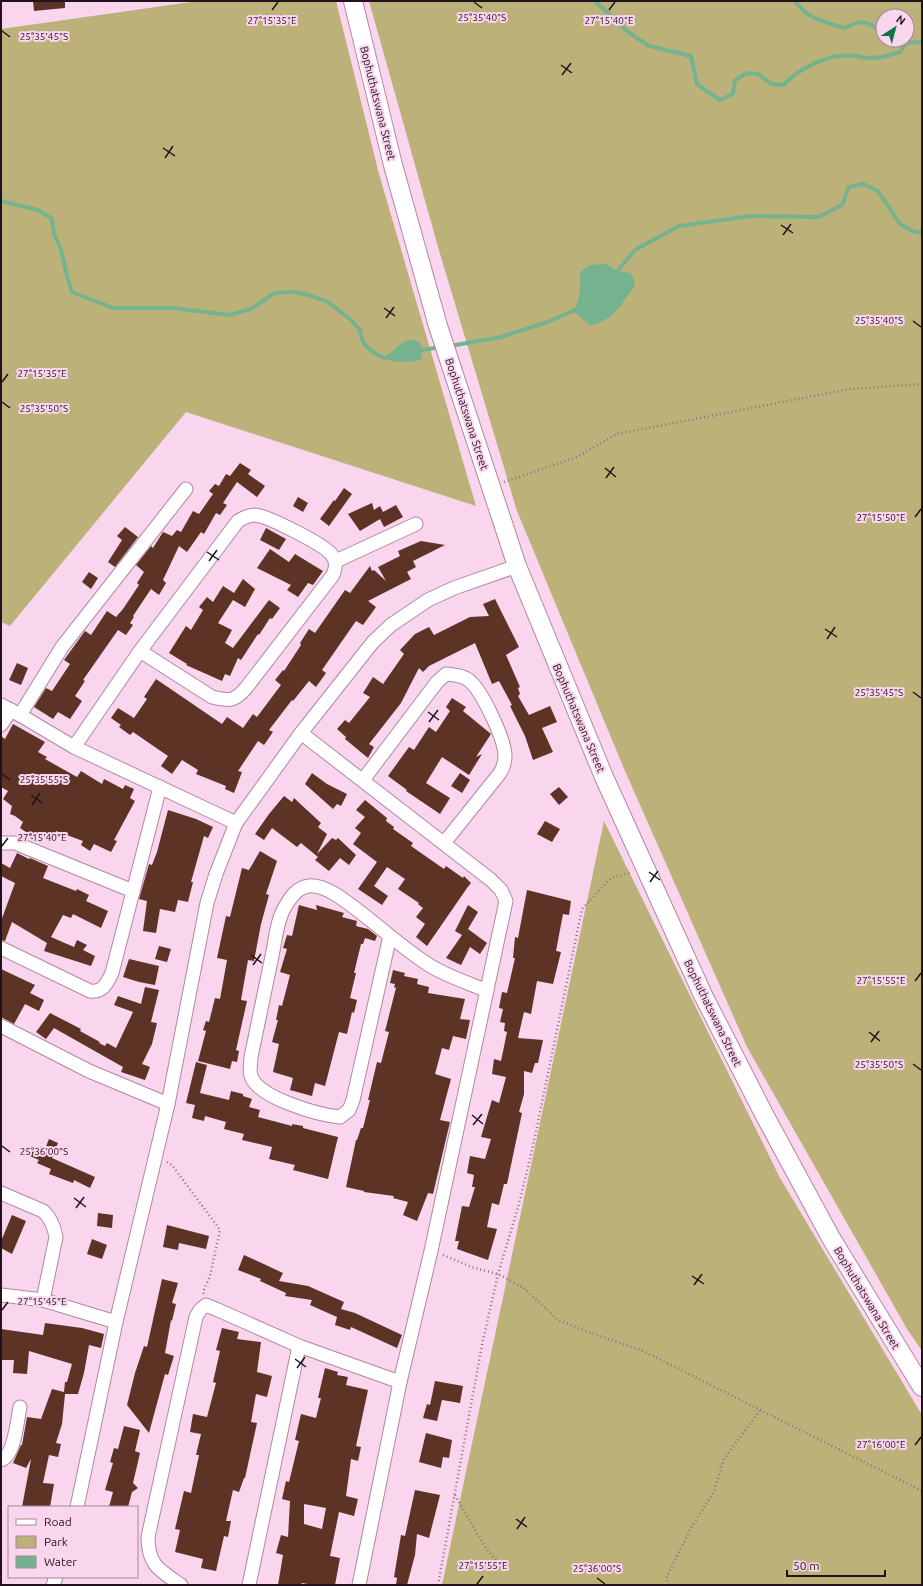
<svg xmlns="http://www.w3.org/2000/svg" width="923" height="1586" font-family="Ubuntu,sans-serif">
  <style>
    .green { fill: #bcb179; fill-rule: evenodd }
    .water { fill: #75b290 }
    .lines { fill: none; stroke-linecap: round; stroke-linejoin: round }
    .stream { stroke: #75b290; stroke-width: 4 }
    .building { fill: #5c3325; fill-rule: evenodd }
    .street-casing { stroke: #b187a3; stroke-width: 15 }
    .secondary-casing { stroke: #b187a3; stroke-width: 20 }
    .path { stroke: #8b7183; stroke-width: 2.5; stroke-dasharray: 1 3; stroke-linecap: butt }
    .street { stroke: #fff; stroke-width: 13 }
    .secondary { stroke: #fff; stroke-width: 18 }
    .ticks { fill: none; stroke: #21121d; stroke-width: 1.5 }
    .labels { text-anchor: middle; stroke-width: 4; stroke-linejoin: round; paint-order: stroke }
    .street-label { font-size: 11px; fill: #21121d; stroke: #fad5ee }
    .ticks-label { font-size: 10px; text-anchor: middle; fill: #21121d; stroke: #fad5ee; stroke-width: 4; stroke-linejoin: round; paint-order: stroke }
  </style>
  <rect width="100%" height="100%" fill="#fad5ee"/>
  <!-- green -->
  <g class="green">
    <path d="M198,1H336L379,174L476,506L186,412L10,626L1,622V29Z"/>
    <path d="M369,1H922V1351L907,1329L747,1047L625,771L517,511L438,247ZM883,16H907V40H883Z"/>
    <path d="M604,821L780,1178L922,1415V1585H442Z"/>
  </g>
  <!-- water -->
  <g class="water">
    <path d="M606,264L617,271L631,273L635,283L633,288C621,305 612,322 590,325L574,312C580,298 581,287 580,273L589,265Z"/>
    <path d="M411,339L419,342L423,350L421,360C406,362 399,364 384,358L402,343Z"/>
  </g>
  <g class="lines">
    <!-- stream -->
    <g class="stream">
      <path d="M595,1L628,32L649,46L691,56L697,84L720,100L733,94L735,80L747,73L758,74L772,84L783,85C801,67 830,53 855,56C859,56 863,58 867,58C879,59 889,55 900,52L906,43"/>
      <path d="M795,1C807,19 824,22 845,28C853,24 860,20 869,24C876,26 873,29 883,31"/>
      <path d="M901,40L906,43L922,42"/>
      <path d="M1,201L38,210L52,219L54,234L61,249L67,276L72,292L113,308H173L229,315L251,309L275,293L295,292L312,296L328,302L351,320L360,330C361,345 371,352 384,358"/>
      <path d="M614,275L635,250L679,226L750,216L819,217L842,205L849,187L863,184L878,191L900,224L912,231L922,233"/>
      <path d="M450,346L501,337L548,322L577,309"/>
      <path d="M423,350L441,347"/>
    </g>
  </g>
  <!-- building -->
  <g class="building">
    <path d="M33,1H65V8L34,11Z"/>
    <path d="M240,463L251,470L248,474L265,486L257,497L237,482L223,503L227,505L220,515L216,513L204,534L201,532L187,552L179,546L163,580L166,583L159,595L151,589L133,616L134,617L130,623L133,625L126,635L118,630L83,680L85,681L75,696L82,701L70,719L58,712L53,719L34,707L46,688L52,691L70,664L64,660L85,631L91,635L107,611L116,617L123,609L139,585L137,583L144,572L136,565L151,546L153,548L163,532L172,536L177,530L181,532L193,511L199,514L213,494L209,491L215,484L219,486L226,474L230,476Z"/>
    <path d="M344,488L352,494L329,526L320,519L334,500L335,501Z"/>
    <path d="M298,497L308,503L303,512L293,506Z"/>
    <path d="M372,503L374,510L380,506L383,512L396,505L403,517L384,527L380,519L360,531L348,514Z"/>
    <path d="M125,527L138,537L115,567L108,562L122,540L117,536Z"/>
    <path d="M266,528L286,539L279,550L260,540Z"/>
    <path d="M421,541L445,545L413,561L416,567L407,572L411,579L368,601L376,607L363,625L356,621L322,670L326,673L316,687L309,681L293,701L292,700L269,730L273,732L264,745L258,741L238,771L242,772L234,793L225,789L226,786L196,774L198,770L182,760L172,774L161,766L168,756L133,732L130,735L119,727L121,725L111,718L118,708L134,718L147,699L144,697L156,679L222,724L227,717L243,728L253,714L257,717L281,685L275,680L283,670L284,671L301,645L300,643L309,629L315,633L345,590L350,593L370,566L372,571L374,570L386,581L378,567L400,556L398,551Z"/>
    <path d="M270,549L289,562L295,554L323,571L313,585L308,583L298,597L287,590L291,585L257,568Z"/>
    <path d="M89,572L98,578L91,589L82,582Z"/>
    <path d="M243,579L255,589L245,607L233,600L218,623L232,630L225,643L233,648L269,600L280,608L272,619L270,618L259,635L258,634L241,660L238,658L230,676L225,674L222,681L186,665L187,664L169,653L186,626L191,630L203,610L199,607L207,597L213,602L223,586L234,593Z"/>
    <path d="M495,599L519,647L506,655L520,687L518,688L520,694L518,696L529,715L550,706L557,722L542,728L553,752L533,760L525,736L510,706L512,705L499,681L492,684L475,643L429,666L423,672L419,668L401,703L369,744L374,747L368,758L345,739L346,737L337,729L345,720L349,723L370,697L363,693L373,677L383,684L404,654L400,650L415,634L429,627L434,635L470,617L489,616L483,604Z"/>
    <path d="M17,663L28,668L21,685L9,680Z"/>
    <path d="M452,698L466,707L463,711L491,734L476,757L482,754L469,775L442,757L426,783L450,798L440,814L406,791L407,790L388,776L409,747L414,750L429,727L436,732L450,711L446,707Z"/>
    <path d="M13,724L45,742L38,752L47,757L45,759L77,777L81,771L102,784L104,779L123,789L125,785L134,789L130,798L135,801L114,840L117,841L111,852L94,844L90,851L81,845L83,841L56,831L54,840L43,838L41,843L30,838L32,836L20,828L23,822L15,816L10,814L12,806L3,799L8,791L1,787V736L5,739Z"/>
    <path d="M312,773L327,784L347,794L341,806L337,804L333,809L305,784Z"/>
    <path d="M460,773L470,780L462,793L451,786Z"/>
    <path d="M559,787L568,797L559,805L550,794Z"/>
    <path d="M284,796L292,802L294,798L321,823L318,827L327,834L317,854L332,838L336,840L338,838L356,855L349,865L340,858L329,871L315,860L318,857L301,843L297,847L272,828L264,840L255,834L269,814Z"/>
    <path d="M365,800L387,818L386,821L394,827L393,829L413,843L411,846L444,869L446,866L463,878L464,876L471,883L467,888L427,946L416,937L425,924L416,917L423,908L418,904L419,903L398,889L405,879L387,867L374,886L388,896L382,905L358,889L377,862L353,844L361,833L355,828L365,817L356,810Z"/>
    <path d="M168,810L196,819L213,827L208,838L204,836L191,882H193L188,902L178,900L175,912L160,909L156,933L143,931L147,901L139,899L149,864L152,865L157,852Z"/>
    <path d="M545,821L560,829L552,842L537,834Z"/>
    <path d="M260,851L277,861L266,894L269,895L261,924L254,961L248,960L241,1000L247,1001L236,1050L239,1051L237,1062L232,1061L230,1069L198,1061L206,1031L203,1030L206,1021L209,1022L215,998L220,999L227,960L217,958L226,916L230,917L242,868L249,870Z"/>
    <path d="M17,853L29,859L30,858L48,866L43,878L76,891L77,889L89,895L86,901L108,911L101,928L73,914L71,918L63,915L51,937L74,947L77,940L87,945L83,950L95,956L91,966L44,951L47,943L12,922L5,941L1,940V921L15,883L1,876V863L10,868Z"/>
    <path d="M527,890L571,901L569,915L563,914L556,951L561,952L553,984L537,981L531,1014L524,1012L518,1038L543,1040L538,1063H535L532,1073L524,1071V1094L519,1112L522,1113L507,1184H504L499,1205L492,1203L487,1227L497,1229L488,1260L457,1249L459,1241H455L462,1206L469,1207L475,1187H472L474,1175L467,1173L470,1156L485,1159L491,1139L481,1137L492,1100L499,1103L506,1077L492,1074L494,1059L501,1061L507,1032L504,1031L505,1023L500,1022L503,1009L499,1008L502,992L507,993L515,958H513L515,937L518,938Z"/>
    <path d="M299,905L317,910L316,905L344,913L342,917L357,921L356,926L368,929L377,936L375,941L365,938L363,944H361L354,973H356L350,998L357,1000L354,1013L352,1012L347,1034L339,1032L325,1086L315,1083L312,1096L290,1090L293,1078L273,1072L279,1044L272,1042L278,1020H276L279,1005L282,1006L290,975L280,972L287,949L283,948L287,935L292,936Z"/>
    <path d="M468,905L478,912L468,929L487,943L480,954L470,947L461,965L446,958L462,935L455,931Z"/>
    <path d="M159,946L171,949L167,962L155,959Z"/>
    <path d="M129,959L159,966L155,985L139,982L123,977Z"/>
    <path d="M1,969L35,985L30,993L44,1000L39,1011L25,1004L14,1024L1,1017Z"/>
    <path d="M393,970L405,973L404,976L418,979L417,984L429,987L428,993L465,999L460,1019L470,1020L466,1039L453,1036L449,1050L442,1048L435,1074L451,1079L440,1120L450,1122L433,1194L428,1193L417,1221L403,1215L408,1202L393,1198L394,1196L364,1192V1191L346,1187L356,1140H357L361,1128H363L370,1100H368L377,1062L381,1063L389,1032L385,1031L396,988L394,987L395,984L390,983Z"/>
    <path d="M145,987L159,990L151,1022L157,1023L152,1044L142,1064L150,1067L145,1080L121,1072L123,1067L54,1028L46,1039L36,1032L50,1013L81,1029L80,1031L100,1042L99,1043L105,1046L107,1043L116,1048L133,1012L114,1005L118,996L141,1004Z"/>
    <path d="M196,1062L207,1065L200,1093L229,1100L231,1091L243,1094V1096L252,1099L249,1107L260,1110L258,1117L292,1126V1124L303,1126V1128L338,1137L328,1179L293,1170L295,1165L269,1159L272,1147L242,1140L244,1134L224,1129L226,1122L205,1116L204,1121L192,1118L195,1105L186,1103Z"/>
    <path d="M49,1139L58,1143L52,1158L95,1177L90,1188L74,1180L73,1183L49,1174L51,1169L37,1163L39,1160L30,1156L34,1146L39,1149L40,1147L45,1149Z"/>
    <path d="M98,1213L113,1215L112,1228L97,1226Z"/>
    <path d="M12,1215L26,1221L12,1254L1,1248V1241Z"/>
    <path d="M167,1225L209,1236L206,1249L179,1243L178,1250L163,1247Z"/>
    <path d="M92,1239L107,1245L102,1259L87,1254Z"/>
    <path d="M244,1255L283,1273L279,1281L308,1286L344,1302L341,1309L355,1313L402,1335L397,1348L351,1327L350,1330L335,1325L337,1317L310,1305L312,1300L285,1296L286,1293L260,1281L261,1279L238,1270Z"/>
    <path d="M162,1279L178,1283L172,1303L176,1304L172,1321L171,1320L165,1353L174,1356L168,1375L165,1374L149,1433L127,1405L135,1373L144,1346L147,1347Z"/>
    <path d="M45,1323L82,1328L104,1334L101,1348L89,1345L84,1373L78,1394H65L62,1424L56,1443L61,1444L58,1457L49,1455L43,1483L54,1484L50,1507H22L31,1459L26,1468L13,1463L21,1445H22L27,1417L41,1419L52,1389L64,1392L65,1382H67L72,1364L29,1351L27,1374L13,1373L14,1360H1V1329L43,1335Z"/>
    <path d="M222,1328L239,1332L237,1339L261,1342L257,1372L272,1376L267,1397L256,1394L251,1422L257,1423L245,1478H244L239,1492L233,1490L226,1521H231L228,1537L224,1536L216,1571L201,1568L203,1559L175,1552L180,1530L175,1529L184,1491L191,1493L199,1455H196L201,1434L190,1432L193,1414L207,1417L216,1383L213,1382L220,1351L216,1350Z"/>
    <path d="M325,1368L338,1372L337,1375L348,1377L346,1385L368,1390L356,1446L361,1447L358,1461L351,1459L346,1496L358,1499L354,1516L339,1512L330,1556L340,1558L335,1585H313L302,1583L301,1585H278L283,1555L276,1553L281,1535L288,1537L290,1501L282,1499L286,1481L289,1482L299,1441L295,1440L301,1414L316,1418L321,1398H318ZM304,1504L326,1508L322,1529L304,1524Z"/>
    <path d="M435,1381L463,1386L460,1403L442,1400L437,1421L423,1418L427,1404L430,1405Z"/>
    <path d="M124,1426L140,1430L135,1451L140,1453L133,1483L138,1488L132,1492L128,1507H109L113,1492L105,1490L113,1463L110,1462L114,1448L118,1449Z"/>
    <path d="M426,1433L452,1440L449,1458L443,1457L441,1468L419,1462Z"/>
    <path d="M415,1490L440,1495L429,1538L417,1534L415,1555L407,1585H396L397,1578L394,1577L401,1535L405,1536Z"/>
  </g>
  <g class="lines">
    <defs>
      <g id="street">
        <path d="M336,561L416,524"/>
        <path d="M1,705L20,715L74,747L236,823"/>
        <path d="M20,715L62,647L186,489"/>
        <path d="M1,725L11,710"/>
        <path d="M301,733L491,880L501,890L506,901L431,1251L400,1382L359,1585"/>
        <path d="M74,747L140,651L238,521C243,518 249,515 255,515C268,516 325,545 332,555C337,562 336,568 333,575L246,688C234,702 229,701 212,697L140,651"/>
        <path d="M363,780L437,682L446,674C454,675 461,675 467,679C481,687 505,740 505,756C505,762 503,768 500,773L444,843"/>
        <path d="M1,843H15L133,891"/>
        <path d="M390,936L353,1100L349,1110L340,1117C319,1115 258,1098 251,1076C249,1071 251,1063 251,1057C258,1024 265,990 272,956C275,942 277,919 285,907C290,898 297,887 309,886C317,885 328,890 335,894C368,915 396,944 429,965C446,976 469,983 487,991"/>
        <path d="M1,948L90,991C103,993 107,983 112,973L160,787"/>
        <path d="M1,1026L89,1071L168,1104"/>
        <path d="M1,1193L43,1211C51,1218 54,1226 56,1237L43,1300"/>
        <path d="M1,1295L43,1300L116,1322"/>
        <path d="M1,1460C15,1455 17,1421 20,1407"/>
        <path d="M77,1507L116,1322L168,1104L207,903L216,874L236,823L301,733L373,642L391,625L428,600L454,588L517,566"/>
        <path d="M53,1585L56,1577"/>
        <path d="M181,1585C159,1570 148,1565 148,1537L196,1317L200,1310L206,1305L218,1310L299,1346L400,1382"/>
        <path d="M249,1585L299,1346"/>
      </g>
      <path id="secondary" d="M353,1L393,165L438,326L517,566L604,777L703,995L765,1116L831,1238L922,1387"/>
    </defs>
    <!-- street casing -->
    <use href="#street" class="street-casing"/>
    <!-- secondary casing -->
    <use href="#secondary" class="secondary-casing"/>
    <!-- path -->
    <g class="path">
      <path d="M504,482L577,457L617,434L850,389L922,384"/>
      <path d="M167,1162L172,1165L220,1230L210,1276L203,1292L204,1294"/>
      <path d="M443,1255L474,1268L498,1274L524,1288L558,1320L588,1332L643,1351L922,1491"/>
      <path d="M455,1495L485,1547L504,1569"/>
      <path d="M438,1585L482,1345L498,1274L519,1204L533,1146L582,909L611,878L632,872"/>
      <path d="M669,1585L666,1578L692,1526L714,1492L724,1459L761,1409"/>
    </g>
    <!-- street -->
    <use href="#street" class="street"/>
    <!-- secondary -->
    <use href="#secondary" class="secondary"/>
  </g>
  <!-- ticks -->
  <path class="ticks" d="M474,2L482,8M272,10L278,2M609,10L615,2M2,31L10,37M561,65L572,73M562,75L571,63M163,148L175,156M165,158L173,146M781,225L793,233M783,235L791,224M384,308L395,316M386,318L394,307M913,321L921,327M2,382L8,374M2,402L10,408M605,468L616,477M606,478L614,467M915,517L921,509M207,552L219,560M209,561L217,550M825,629L837,637M827,639L835,627M913,692L921,698M428,712L439,720M429,722L438,710M2,774L10,780M31,795L42,803M32,805L40,793M2,846L8,838M649,872L660,880M650,882L658,871M251,955L262,963M253,965L261,954M915,981L921,973M869,1032L880,1041M871,1042L879,1031M913,1064L921,1070M472,1115L483,1124M473,1125L482,1114M2,1146L10,1152M74,1198L86,1207M76,1208L84,1197M692,1276L704,1284M694,1285L702,1274M2,1310L8,1302M295,1359L306,1367M297,1368L305,1357M915,1445L921,1437M516,1519L527,1527M517,1529L525,1517M597,1578L605,1584M477,1584L483,1576"/>
  <g class="labels">
    <!-- street labels -->
    <g class="street-label">
      <text transform="translate(378 103) rotate(76)" y="4">Bophuthatswana Street</text>
      <text transform="translate(467 414) rotate(72)" y="4">Bophuthatswana Street</text>
      <text transform="translate(579 718) rotate(67)" y="4">Bophuthatswana Street</text>
      <text transform="translate(713 1013) rotate(64)" y="4">Bophuthatswana Street</text>
      <text transform="translate(867 1298) rotate(59)" y="4">Bophuthatswana Street</text>
    </g>
  </g>
  <g class="ticks-label">
    <text x="482" y="21">25°35'40"S</text>
    <text x="272" y="24">27°15'35"E</text>
    <text x="609" y="24">27°15'40"E</text>
    <text x="44" y="40">25°35'45"S</text>
    <text x="879" y="324">25°35'40"S</text>
    <text x="42" y="377">27°15'35"E</text>
    <text x="44" y="412">25°35'50"S</text>
    <text x="881" y="521">27°15'50"E</text>
    <text x="879" y="696">25°35'45"S</text>
    <text x="44" y="783">25°35'55"S</text>
    <text x="42" y="841">27°15'40"E</text>
    <text x="881" y="984">27°15'55"E</text>
    <text x="879" y="1068">25°35'50"S</text>
    <text x="44" y="1155">25°36'00"S</text>
    <text x="42" y="1305">27°15'45"E</text>
    <text x="881" y="1448">27°16'00"E</text>
    <text x="483" y="1569">27°15'55"E</text>
    <text x="597" y="1572">25°36'00"S</text>
  </g>
  <!-- border -->
  <rect width="923" height="1586" fill="none" stroke="#21121d" stroke-width="4"/>
  <!-- legend -->
  <rect x="8" y="1506" width="130" height="72" fill="#fad5ee" stroke="#a3879a"/>
  <rect x="16" y="1519" width="20" height="6" fill="#ffffff" stroke="#a3879a"/>
  <text x="44" y="1526" font-size="12" fill="#21121d">Road</text>
  <rect x="16" y="1536" width="20" height="12" fill="#bcb179" stroke="#a3879a"/>
  <text x="44" y="1546" font-size="12" fill="#21121d">Park</text>
  <rect x="16" y="1556" width="20" height="12" fill="#75b290" stroke="#a3879a"/>
  <text x="44" y="1566" font-size="12" fill="#21121d">Water</text>
  <!-- north arrow -->
  <g transform="translate(895 28) rotate(36)"><circle r="19" fill="#fad5ee" stroke="#a3879a"/>
  <path d="M0-3L7 15L0 10L-7 15Z" fill="#127349"/>
  <text y="-6" font-size="11" font-weight="bold" text-anchor="middle" fill="#21121d">N</text>
  </g>
  <!-- scale -->
  <path d="M787 1570v6h98v-6" fill="none" stroke="#21121d" stroke-width="2"/>
  <text x="793" y="1570" font-size="12" fill="#21121d" stroke="#fad5ee" stroke-width="3" paint-order="stroke">50 m</text>
</svg>
